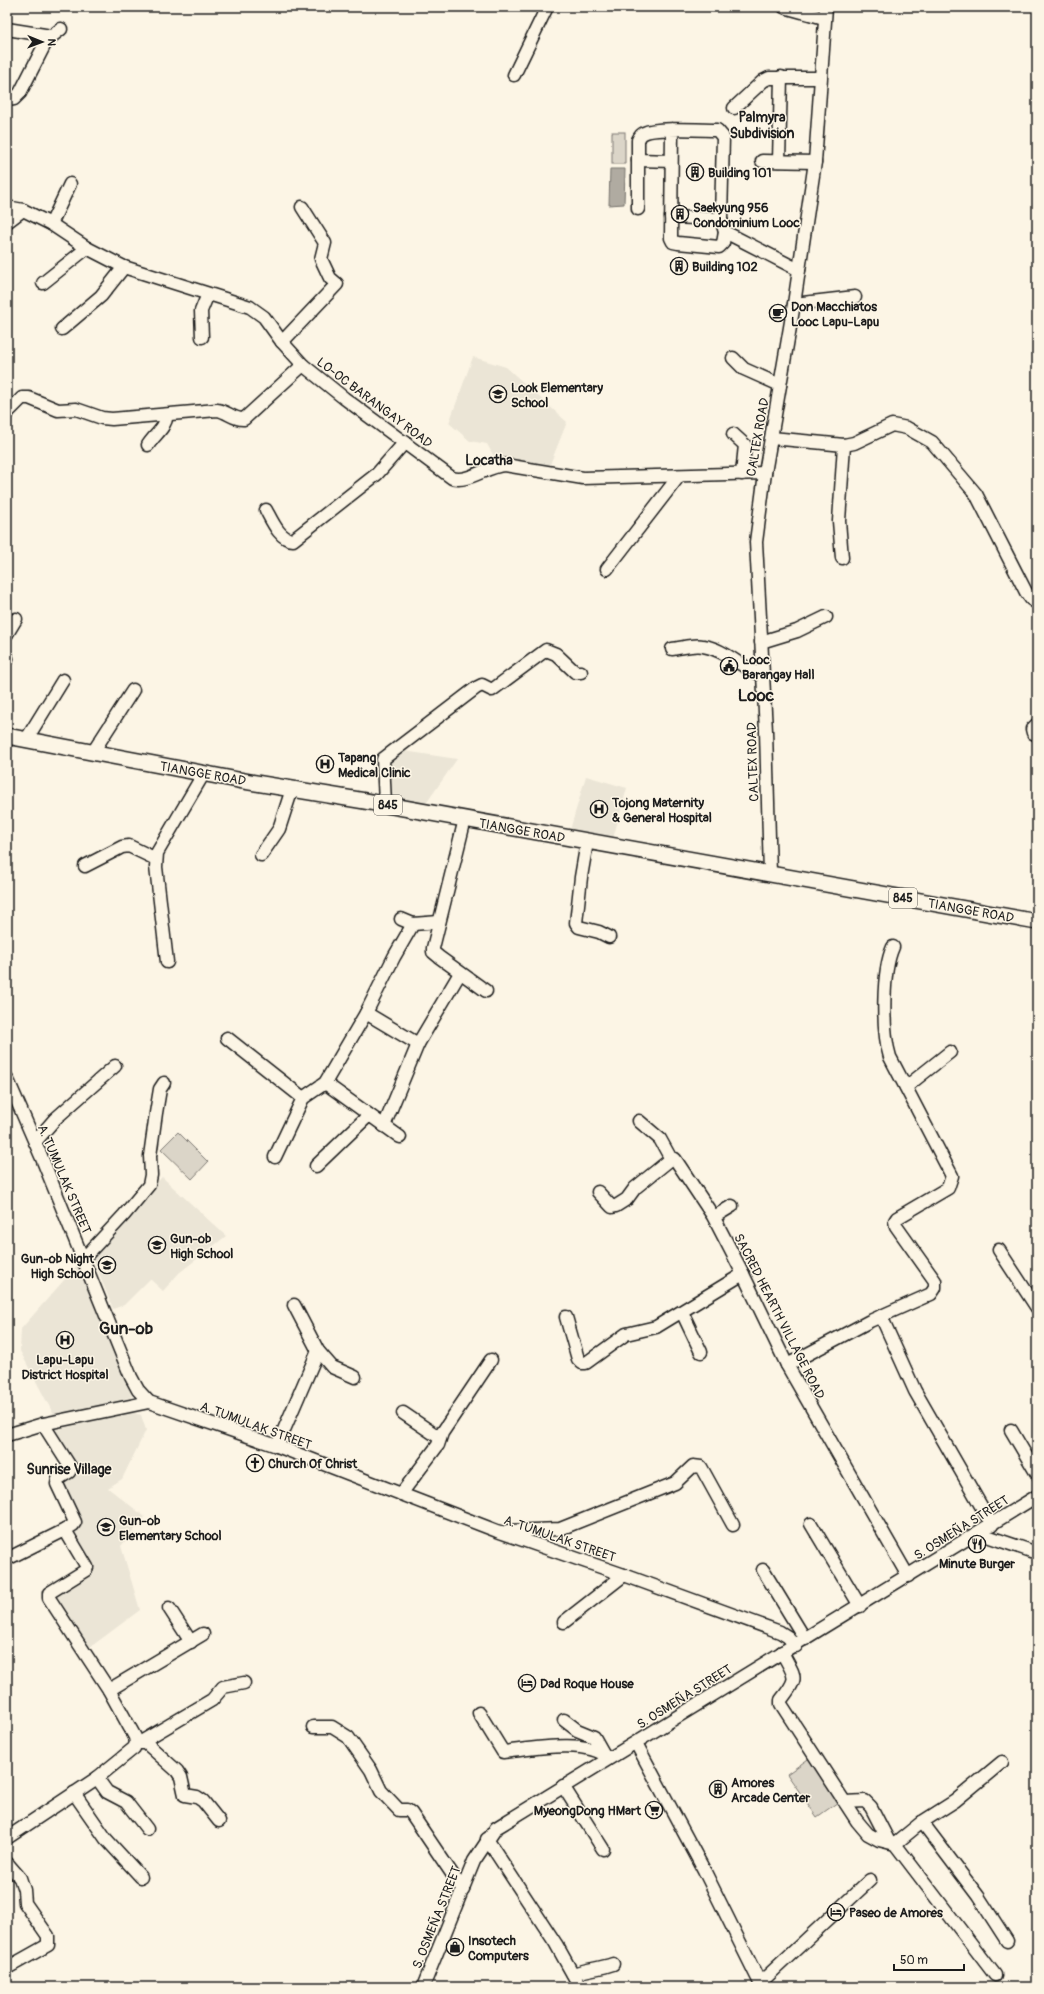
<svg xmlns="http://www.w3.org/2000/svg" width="1044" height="1994" font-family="Pangolin,sans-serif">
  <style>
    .built { fill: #ebe5d6 }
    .pitch { fill: #dbd5c8; stroke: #7c7872 }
    .water { fill: #b0aba1; stroke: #75726c }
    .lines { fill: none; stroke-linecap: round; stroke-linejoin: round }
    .minor-casing { stroke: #1c1c1c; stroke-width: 15 }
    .major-casing { stroke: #1c1c1c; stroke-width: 18 }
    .minor { stroke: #fcf5e5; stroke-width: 12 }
    .major { stroke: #fcf5e5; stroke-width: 15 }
    .labels { text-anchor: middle; stroke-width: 3; stroke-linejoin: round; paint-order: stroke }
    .shield { fill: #fcf5e5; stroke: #5f5d58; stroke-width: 1 }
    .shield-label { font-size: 12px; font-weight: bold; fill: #1c1c1c }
    .poi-label { font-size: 13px; font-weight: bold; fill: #1c1c1c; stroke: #fcf5e5; text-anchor: start }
    .street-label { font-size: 13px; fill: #1c1c1c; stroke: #fcf5e5 }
    .neighbourhood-label { font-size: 14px; font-weight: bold; fill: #1c1c1c; stroke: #fcf5e5 }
    .district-label { font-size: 17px; font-weight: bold; fill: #1c1c1c; stroke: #fcf5e5 }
  </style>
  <rect width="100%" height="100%" fill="#fcf5e5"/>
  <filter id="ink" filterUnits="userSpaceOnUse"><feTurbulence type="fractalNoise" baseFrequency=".025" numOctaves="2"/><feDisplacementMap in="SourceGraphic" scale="8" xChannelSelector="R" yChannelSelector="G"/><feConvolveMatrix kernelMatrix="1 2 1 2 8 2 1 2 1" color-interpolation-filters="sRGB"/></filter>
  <g filter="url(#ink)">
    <!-- built -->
    <g class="built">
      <path d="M473,357L506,367L567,422L549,467L497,462L487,444L470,441L449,423Z"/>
      <path d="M397,750L457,759L425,805L387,799L385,759Z"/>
      <path d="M586,776L627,788L612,842L570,830Z"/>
      <path d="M162,1177L226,1236L179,1273L163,1291L150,1279L124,1305L113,1309L91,1253Z"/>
      <path d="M79,1263L132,1397L55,1417L20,1351L21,1329Z"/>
      <path d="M130,1412L141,1415L146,1430L122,1479L108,1488L145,1517L121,1546L140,1610L89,1648L54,1595L88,1576L91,1562L72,1533L62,1481L78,1470L55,1430Z"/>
    </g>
    <!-- pitch -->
    <g class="pitch">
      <rect x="612" y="132" width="13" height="32"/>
      <path d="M178,1132L208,1162L192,1179L161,1149Z"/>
      <path d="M811,1757L841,1800L817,1817L787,1774Z"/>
    </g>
    <!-- water -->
    <path class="water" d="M610,169H625L624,204L609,205Z"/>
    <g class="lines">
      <defs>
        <g id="minor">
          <path d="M784,7L824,18"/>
          <path d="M7,29L51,36"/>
          <path d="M514,75L547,7"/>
          <path d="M7,100L14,99L20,93L47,40L61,29"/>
          <path d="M734,108L763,81L769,78H820"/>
          <path d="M638,160L671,161"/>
          <path d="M762,161L815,162"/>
          <path d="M779,161L781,77"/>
          <path d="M7,207L23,210L51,224L87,248L124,267L250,307L264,317L282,342L303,365L344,398L452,478C469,483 486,466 505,465L583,478L765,473"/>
          <path d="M638,209V140C639,138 641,134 644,133C656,127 702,130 717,130L723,137L721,219L725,232L723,243L719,247L678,243L673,242L671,238L672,129"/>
          <path d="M671,217L721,219"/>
          <path d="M7,222L23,210"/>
          <path d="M51,224L70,184"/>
          <path d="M725,232L799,270"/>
          <path d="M43,283L87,248"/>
          <path d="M794,304L855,297"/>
          <path d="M62,329L101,296L124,267"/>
          <path d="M202,337L201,311L208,294"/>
          <path d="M282,342L337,284L330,278L321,259L325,243L302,207"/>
          <path d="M733,358L744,369L780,385"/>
          <path d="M7,413L22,398H29L58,410L76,409L102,418L112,419L217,410C227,411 234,420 244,419L303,365"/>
          <path d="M733,434L745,445L742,474"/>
          <path d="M772,438L844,445L854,443L892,425L907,428L932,442L976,494L1026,592L1031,599L1037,603"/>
          <path d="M148,445C155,434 165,429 167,415"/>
          <path d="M266,510C272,521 280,540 293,540L377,474L405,442"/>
          <path d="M842,558L839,521L844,445"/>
          <path d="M607,569L679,476"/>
          <path d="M7,634L16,619"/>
          <path d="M761,642L797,631L826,617"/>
          <path d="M672,649C682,648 694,644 703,646C725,649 742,669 763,675"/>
          <path d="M7,658V659"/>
          <path d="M1037,724L1032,729L1033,733L1037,735"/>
          <path d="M26,740L63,680"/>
          <path d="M93,752L133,690"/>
          <path d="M385,804L383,759L476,688L482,685L492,690L546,650L556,654L575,672H581"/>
          <path d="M465,819L433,948V952L439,957L486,991"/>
          <path d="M587,842L581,877L576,923L579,927L599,932L609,937"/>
          <path d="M261,855L279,829L292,789"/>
          <path d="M85,866L122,847L129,846L156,859"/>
          <path d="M770,874L766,731L756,542L765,473L794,304L815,162L826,7"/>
          <path d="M401,919L413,924L439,922"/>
          <path d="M167,962L156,867L157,853L204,773"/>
          <path d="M366,1013L418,1044"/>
          <path d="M227,1038L303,1098"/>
          <path d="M7,1078L41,1156L131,1377L138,1390L149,1402L277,1446L497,1531L624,1575L780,1632L788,1637L796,1646"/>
          <path d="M325,1083L400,1137"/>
          <path d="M906,1087L950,1052"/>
          <path d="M639,1121L660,1139L671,1159"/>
          <path d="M384,1126L418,1044L460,973"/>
          <path d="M35,1142L55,1119L115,1066"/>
          <path d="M275,1157L303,1098L325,1083L366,1013L394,957L413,924"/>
          <path d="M316,1166L369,1115"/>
          <path d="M598,1192L612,1207L616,1206L627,1199L635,1188L671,1159H675L713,1216L743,1274L787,1365L908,1576"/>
          <path d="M714,1217L732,1206"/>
          <path d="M999,1250L1037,1308"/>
          <path d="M83,1259L124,1215L149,1185L151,1175L150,1156L156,1113L160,1089L164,1083"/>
          <path d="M294,1305L318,1351L332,1367L355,1377"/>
          <path d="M682,1312L701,1352"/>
          <path d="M881,1316L915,1391L992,1525"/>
          <path d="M566,1317L578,1359L582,1363H586L626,1334L656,1327L743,1274"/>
          <path d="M787,1365L870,1321L931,1294L935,1288V1281L896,1226L895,1221L897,1218L948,1188L952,1176L890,1057C882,1031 882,971 893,947"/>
          <path d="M403,1413L440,1438"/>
          <path d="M1011,1430L1037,1474"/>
          <path d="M7,1435L43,1424L149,1402"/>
          <path d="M277,1446L318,1351"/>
          <path d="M401,1494L438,1445L442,1433L491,1360"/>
          <path d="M811,1524L860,1606"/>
          <path d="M507,1531L560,1529L675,1483L693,1466L701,1467L733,1525"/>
          <path d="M978,1533L1037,1553"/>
          <path d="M7,1559L65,1530"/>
          <path d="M763,1570L805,1639"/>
          <path d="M169,1608L191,1642"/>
          <path d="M564,1622L624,1575"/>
          <path d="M782,1652C795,1678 800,1676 781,1700V1704L857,1821L868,1834L879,1840L895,1844L995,1975"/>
          <path d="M109,1690L203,1634"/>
          <path d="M479,1713L503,1752C532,1749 586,1738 609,1758"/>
          <path d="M564,1720L577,1730L594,1737L603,1753"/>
          <path d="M313,1727H332L348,1737L371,1770L381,1791L399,1810H407L411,1813L463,1890"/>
          <path d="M141,1742L212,1700L223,1687L244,1683"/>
          <path d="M136,1743H146L177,1771L181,1777L185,1795L197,1797L203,1801L219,1821"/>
          <path d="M636,1743L704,1870L762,1987"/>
          <path d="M97,1778L107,1792L126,1802L147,1829"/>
          <path d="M563,1786L603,1849"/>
          <path d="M74,1793L106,1839L141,1877"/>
          <path d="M845,1802L865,1801L871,1807L889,1842"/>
          <path d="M922,1822L978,1896L1007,1941"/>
          <path d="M7,1838L97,1778L134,1748L136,1743L135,1737L109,1690L49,1598V1593L86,1570L87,1567L65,1530L73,1525L75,1522L57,1484L58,1479L69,1472L71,1468L43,1424"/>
          <path d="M487,1839L556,1944L580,1987"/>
          <path d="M895,1844L922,1822L955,1801L1002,1762"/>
          <path d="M7,1863L20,1878L24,1890L25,1903L48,1936V1945L7,1968"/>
          <path d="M573,1974C587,1969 599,1969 613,1964"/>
          <path d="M760,1983L870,1880"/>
          <path d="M423,1987L474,1861L496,1828L1037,1496"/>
        </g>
        <path id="major" d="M7,736L238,780L365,801L1037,922"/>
      </defs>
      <!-- minor casing -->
      <use href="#minor" class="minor-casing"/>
      <!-- major casing -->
      <use href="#major" class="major-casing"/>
      <!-- minor -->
      <use href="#minor" class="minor"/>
      <!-- major -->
      <use href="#major" class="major"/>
    </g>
  </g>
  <!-- icons -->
  <defs>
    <symbol id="building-ring" viewBox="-11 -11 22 22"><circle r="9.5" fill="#fcf5e5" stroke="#1c1c1c" stroke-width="1.5"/><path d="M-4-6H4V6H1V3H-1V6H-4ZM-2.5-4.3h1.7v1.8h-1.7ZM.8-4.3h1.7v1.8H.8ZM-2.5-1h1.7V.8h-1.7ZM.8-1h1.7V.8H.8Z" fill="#1c1c1c"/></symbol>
    <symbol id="cafe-ring" viewBox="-11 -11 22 22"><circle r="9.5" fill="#fcf5e5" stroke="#1c1c1c" stroke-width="1.5"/><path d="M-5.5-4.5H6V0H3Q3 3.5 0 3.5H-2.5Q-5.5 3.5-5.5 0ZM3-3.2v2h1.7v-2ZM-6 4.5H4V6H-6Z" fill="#1c1c1c"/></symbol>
    <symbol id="school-ring" viewBox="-11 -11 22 22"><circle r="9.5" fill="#fcf5e5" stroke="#1c1c1c" stroke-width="1.5"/><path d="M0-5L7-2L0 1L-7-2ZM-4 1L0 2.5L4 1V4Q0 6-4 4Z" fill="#1c1c1c"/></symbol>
    <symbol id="civic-ring" viewBox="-11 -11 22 22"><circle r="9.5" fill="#fcf5e5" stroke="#1c1c1c" stroke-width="1.5"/><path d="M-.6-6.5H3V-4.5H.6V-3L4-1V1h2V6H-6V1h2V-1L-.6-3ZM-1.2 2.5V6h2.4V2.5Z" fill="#1c1c1c"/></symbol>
    <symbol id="hospital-ring" viewBox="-11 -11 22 22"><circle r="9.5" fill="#fcf5e5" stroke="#1c1c1c" stroke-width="1.5"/><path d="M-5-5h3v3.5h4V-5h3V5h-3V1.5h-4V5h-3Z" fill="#1c1c1c"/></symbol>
    <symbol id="church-ring" viewBox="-11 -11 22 22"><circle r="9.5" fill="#fcf5e5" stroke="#1c1c1c" stroke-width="1.5"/><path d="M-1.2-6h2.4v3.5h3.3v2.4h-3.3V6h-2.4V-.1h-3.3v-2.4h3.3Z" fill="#1c1c1c"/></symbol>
    <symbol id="restaurant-ring" viewBox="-11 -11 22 22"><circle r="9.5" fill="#fcf5e5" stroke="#1c1c1c" stroke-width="1.5"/><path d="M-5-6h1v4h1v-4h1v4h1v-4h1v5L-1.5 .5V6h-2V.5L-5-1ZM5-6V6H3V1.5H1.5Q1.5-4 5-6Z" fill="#1c1c1c"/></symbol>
    <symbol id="hotel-ring" viewBox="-11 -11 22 22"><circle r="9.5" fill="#fcf5e5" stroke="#1c1c1c" stroke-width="1.5"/><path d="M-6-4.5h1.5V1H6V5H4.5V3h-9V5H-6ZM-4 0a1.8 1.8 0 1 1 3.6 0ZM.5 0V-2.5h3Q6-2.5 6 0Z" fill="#1c1c1c"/></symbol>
    <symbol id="supermarket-ring" viewBox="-11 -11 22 22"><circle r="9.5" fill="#fcf5e5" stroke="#1c1c1c" stroke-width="1.5"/><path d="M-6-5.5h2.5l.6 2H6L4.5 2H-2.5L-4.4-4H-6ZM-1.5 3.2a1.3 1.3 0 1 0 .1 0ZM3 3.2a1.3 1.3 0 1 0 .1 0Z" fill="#1c1c1c"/></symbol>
    <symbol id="shop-ring" viewBox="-11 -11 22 22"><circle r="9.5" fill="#fcf5e5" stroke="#1c1c1c" stroke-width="1.5"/><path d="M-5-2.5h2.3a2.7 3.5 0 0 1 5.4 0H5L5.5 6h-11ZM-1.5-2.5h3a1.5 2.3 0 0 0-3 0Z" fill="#1c1c1c"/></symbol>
  </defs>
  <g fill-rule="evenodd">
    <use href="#building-ring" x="685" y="162" width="20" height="20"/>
    <use href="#building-ring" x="670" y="204" width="20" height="20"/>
    <use href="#building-ring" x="669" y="256" width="20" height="20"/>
    <use href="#cafe-ring" x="768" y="303" width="20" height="20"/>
    <use href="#school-ring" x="488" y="384" width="20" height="20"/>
    <use href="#civic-ring" x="719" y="656" width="20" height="20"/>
    <use href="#hospital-ring" x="315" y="754" width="20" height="20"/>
    <use href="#hospital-ring" x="589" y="799" width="20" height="20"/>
    <use href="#school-ring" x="147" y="1235" width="20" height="20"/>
    <use href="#school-ring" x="97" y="1255" width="20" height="20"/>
    <use href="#hospital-ring" x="55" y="1330" width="20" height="20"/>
    <use href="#church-ring" x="245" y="1453" width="20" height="20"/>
    <use href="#school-ring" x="96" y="1517" width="20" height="20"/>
    <use href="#restaurant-ring" x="967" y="1534" width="20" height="20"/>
    <use href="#hotel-ring" x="517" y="1673" width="20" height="20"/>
    <use href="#building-ring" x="708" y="1779" width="20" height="20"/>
    <use href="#supermarket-ring" x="644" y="1800" width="20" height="20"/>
    <use href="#hotel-ring" x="826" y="1902" width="20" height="20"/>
    <use href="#shop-ring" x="445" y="1937" width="20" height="20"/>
  </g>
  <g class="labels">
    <!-- shield labels -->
    <g class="shield">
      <rect x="374" y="795" width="28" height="20" rx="3"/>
      <rect x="889" y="888" width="28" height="20" rx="3"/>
    </g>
    <g class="shield-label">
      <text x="388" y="809">845</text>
      <text x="903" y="902">845</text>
    </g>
    <!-- poi labels -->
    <g class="poi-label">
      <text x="708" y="177">Building 101</text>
      <text x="693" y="212">Saekyung 956<tspan x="693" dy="15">Condominium Looc</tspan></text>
      <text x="692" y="271">Building 102</text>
      <text x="791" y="311">Don Macchiatos<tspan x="791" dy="15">Looc Lapu-Lapu</tspan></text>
      <text x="511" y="392">Look Elementary<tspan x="511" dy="15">School</tspan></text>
      <text x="742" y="664">Looc<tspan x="742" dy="15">Barangay Hall</tspan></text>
      <text x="338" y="762">Tapang<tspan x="338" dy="15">Medical Clinic</tspan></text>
      <text x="612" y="807">Tojong Maternity<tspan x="612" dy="15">&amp; General Hospital</tspan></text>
      <text x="170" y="1243">Gun-ob<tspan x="170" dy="15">High School</tspan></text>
      <text x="94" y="1263" text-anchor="end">Gun-ob Night<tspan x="94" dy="15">High School</tspan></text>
      <text x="65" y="1364" text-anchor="middle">Lapu-Lapu<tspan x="65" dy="15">District Hospital</tspan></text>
      <text x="268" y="1468">Church Of Christ</text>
      <text x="119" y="1525">Gun-ob<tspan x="119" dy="15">Elementary School</tspan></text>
      <text x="977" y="1568" text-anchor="middle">Minute Burger</text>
      <text x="540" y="1688">Dad Roque House</text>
      <text x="731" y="1787">Amores<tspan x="731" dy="15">Arcade Center</tspan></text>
      <text x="641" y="1815" text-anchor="end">MyeongDong HMart</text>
      <text x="849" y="1917">Paseo de Amores</text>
      <text x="468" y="1945">Insotech<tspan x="468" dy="15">Computers</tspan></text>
    </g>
    <!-- street labels -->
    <g class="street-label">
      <text transform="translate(375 402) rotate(37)" y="5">LO-OC BARANGAY ROAD</text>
      <text transform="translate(757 437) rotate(-80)" y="5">CALTEX ROAD</text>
      <text transform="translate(752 762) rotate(-92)" y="5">CALTEX ROAD</text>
      <text transform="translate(203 773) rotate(10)" y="5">TIANGGE ROAD</text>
      <text transform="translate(522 830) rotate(10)" y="5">TIANGGE ROAD</text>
      <text transform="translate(971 910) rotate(10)" y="5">TIANGGE ROAD</text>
      <text transform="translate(65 1179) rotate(67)" y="5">A. TUMULAK STREET</text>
      <text transform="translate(780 1316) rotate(63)" y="5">SACRED HEARTH VILLAGE ROAD</text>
      <text transform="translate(256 1425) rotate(20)" y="5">A. TUMULAK STREET</text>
      <text transform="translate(961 1527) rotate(-32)" y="5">S. OSMEÑA STREET</text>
      <text transform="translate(560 1538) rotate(19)" y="5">A. TUMULAK STREET</text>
      <text transform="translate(684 1696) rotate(-32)" y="5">S. OSMEÑA STREET</text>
      <text transform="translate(436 1917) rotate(-68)" y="5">S. OSMEÑA STREET</text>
    </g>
    <!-- neighbourhood labels -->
    <g class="neighbourhood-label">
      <text x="762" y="122">Palmyra<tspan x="762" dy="16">Subdivision</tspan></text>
      <text x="489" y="465">Locatha</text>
      <text x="69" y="1474">Sunrise Village</text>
    </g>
    <!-- district labels -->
    <g class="district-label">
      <text x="756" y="701">Looc</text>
      <text x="126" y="1334">Gun-ob</text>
    </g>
  </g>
  <!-- margin -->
  <rect width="1044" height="1994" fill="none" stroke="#fcf5e5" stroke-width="24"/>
  <rect x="12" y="12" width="1020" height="1970" fill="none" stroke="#1c1c1c" stroke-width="1.5" filter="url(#ink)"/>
  <!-- north arrow -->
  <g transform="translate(42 42) rotate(91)" stroke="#fcf5e5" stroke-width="3" paint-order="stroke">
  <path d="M0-3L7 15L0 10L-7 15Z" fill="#1c1c1c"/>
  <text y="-6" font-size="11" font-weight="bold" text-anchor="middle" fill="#1c1c1c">N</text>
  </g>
  <!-- scale -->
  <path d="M894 1964v6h70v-6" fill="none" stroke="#1c1c1c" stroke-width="2"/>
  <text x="900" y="1964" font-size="12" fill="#1c1c1c" stroke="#fcf5e5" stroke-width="3" paint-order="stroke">50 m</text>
</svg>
